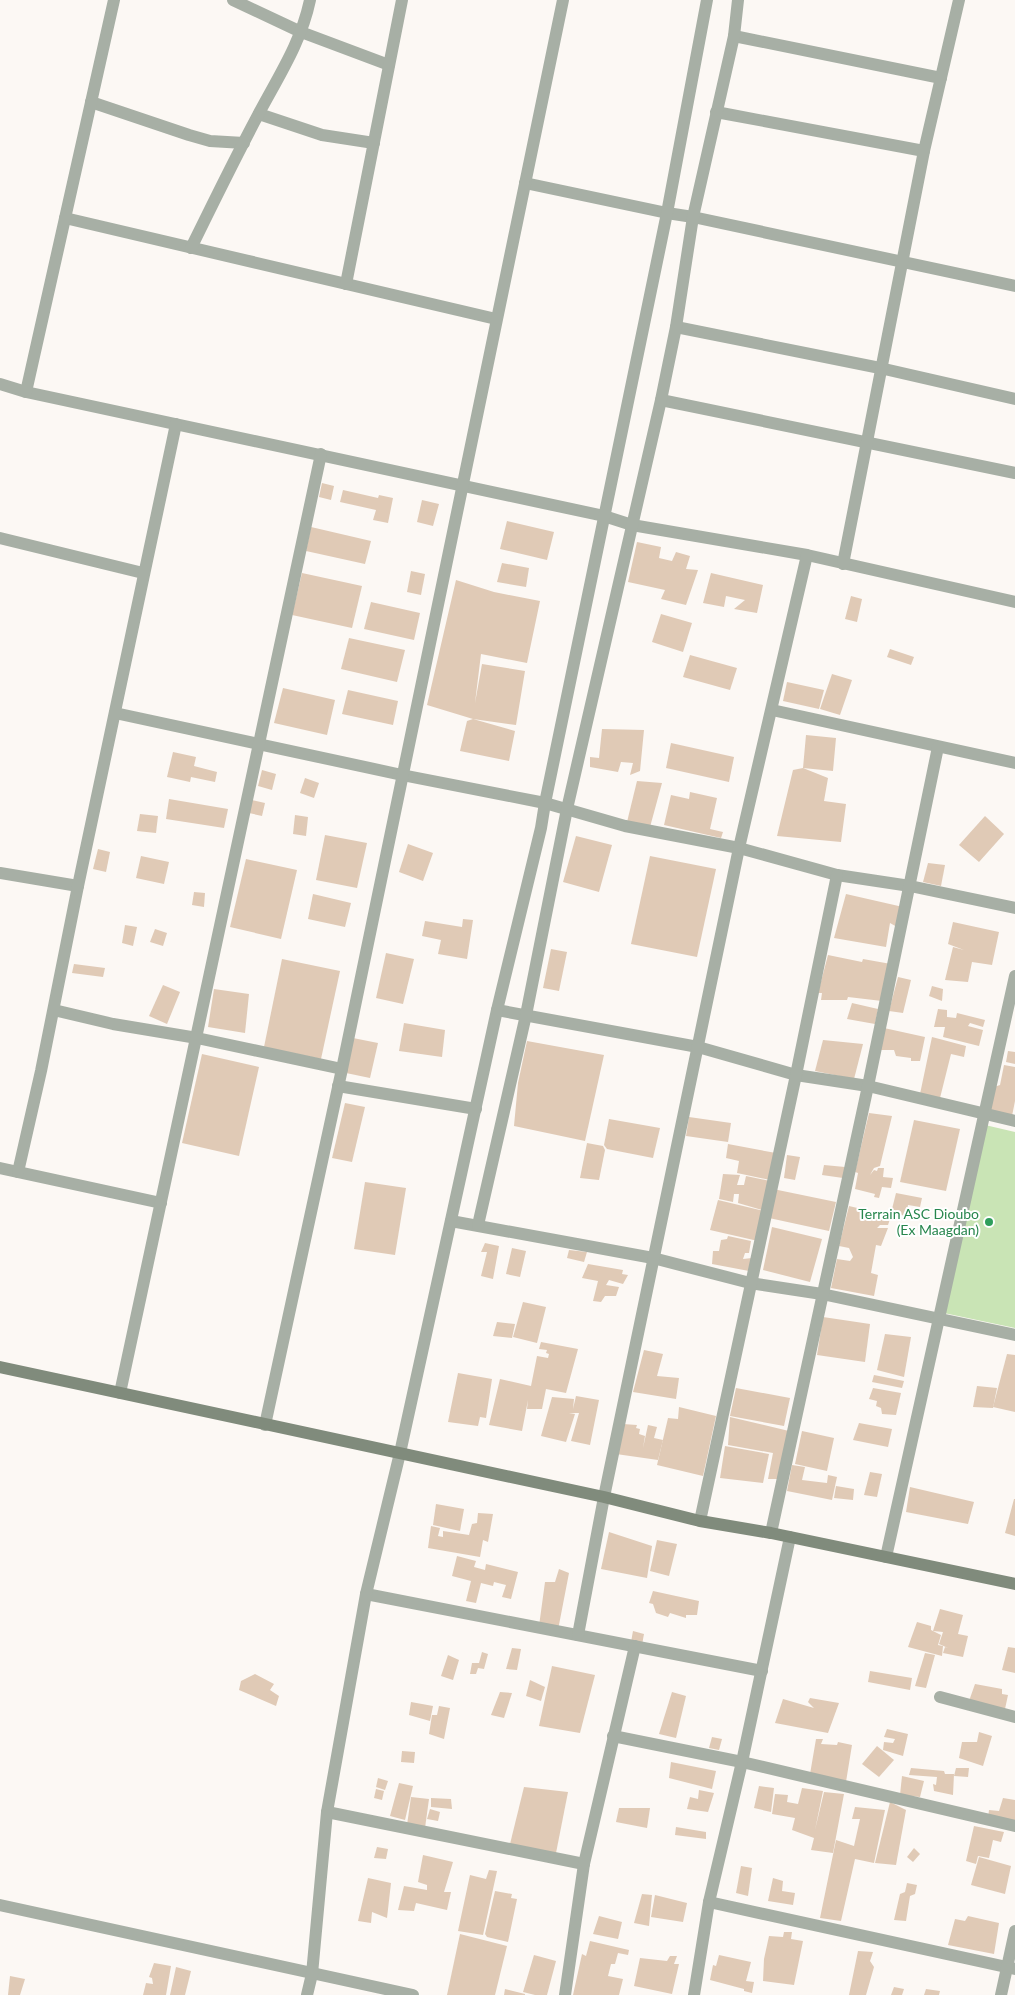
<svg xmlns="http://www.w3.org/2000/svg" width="1015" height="1995" font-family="Lato,sans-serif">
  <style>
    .green { fill: #c9e4b5 }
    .building { fill: #e0cab6 }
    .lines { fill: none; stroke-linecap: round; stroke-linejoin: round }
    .minor { stroke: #a7afa5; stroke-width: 12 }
    .secondary { stroke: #808b7c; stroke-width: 12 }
    .leisure-dot { fill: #2e9e5b; stroke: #fff; stroke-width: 2 }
    .labels { text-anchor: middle; stroke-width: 4; stroke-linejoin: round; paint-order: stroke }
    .leisure-label { font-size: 14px; fill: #27864d; stroke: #fff; text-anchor: end }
  </style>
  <rect width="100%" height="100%" fill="#fcf8f4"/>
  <!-- green -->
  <path class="green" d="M985,1125L1015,1132V1328L944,1313Z"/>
  <!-- building -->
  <g class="building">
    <path d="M322,483L334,486L331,500L319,497Z"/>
    <path d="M343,490L378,498L379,495L393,498L388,523L373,520L376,510L340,502Z"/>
    <path d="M422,500L439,504L433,526L417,522Z"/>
    <path d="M507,521L554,532L547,560L500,549Z"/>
    <path d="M311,527L371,541L365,564L306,551Z"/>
    <path d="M637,542L661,547L659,558L672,561L676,552L690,556L686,569L698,570L686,605L661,599L665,590L628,582Z"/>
    <path d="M502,563L529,568L526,587L497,582Z"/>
    <path d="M411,571L425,574L421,595L407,592Z"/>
    <path d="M302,573L362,586L352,628L292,615Z"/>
    <path d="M711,573L763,585L757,613L734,609L745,600L726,596L724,607L703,603Z"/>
    <path d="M456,580L494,592L540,601L527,663L481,654L475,703L482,664L525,671L516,725L473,719L515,731L509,761L460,751L467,721L473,719L427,705Z"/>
    <path d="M851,596L862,599L857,622L845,619Z"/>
    <path d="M371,602L420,613L414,640L364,629Z"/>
    <path d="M661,614L692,623L683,652L652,642Z"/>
    <path d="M349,638L405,650L397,682L341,669Z"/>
    <path d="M890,649L914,657L911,665L887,657Z"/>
    <path d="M690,655L737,668L730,690L683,677Z"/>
    <path d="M832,674L852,680L840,715L820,709Z"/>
    <path d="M787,682L824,690L819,709L783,701Z"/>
    <path d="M283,688L335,700L327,735L274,723Z"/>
    <path d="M348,690L398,701L393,725L342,714Z"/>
    <path d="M602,729L644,730L640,771L630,775L633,763L621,762L618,772L590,767V757L599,758Z"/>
    <path d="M806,735L836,738L833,771L803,768L828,778L824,801L846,804L841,842L777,836L793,770L803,768Z"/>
    <path d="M671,743L734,757L729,782L666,768Z"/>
    <path d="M173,752L196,757L194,766L217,772L215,782L191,777L190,782L167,777Z"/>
    <path d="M262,770L276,774L272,790L258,786Z"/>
    <path d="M305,778L319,783L314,798L300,793Z"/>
    <path d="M637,781L662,783L650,827L627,822Z"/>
    <path d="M690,792L717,798L710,829L723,832L721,838L664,825L671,795L689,799Z"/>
    <path d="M169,799L228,809L224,828L166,819Z"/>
    <path d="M252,800L265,803L262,816L249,813Z"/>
    <path d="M140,814L158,816L156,833L137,831Z"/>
    <path d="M295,815L308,817L306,836L293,834Z"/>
    <path d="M985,816L1004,834L979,862L959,845Z"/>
    <path d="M325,835L367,843L357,888L316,880Z"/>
    <path d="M576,836L612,845L599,892L563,882Z"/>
    <path d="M408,844L433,853L423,881L399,872Z"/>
    <path d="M98,849L110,852L106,872L93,869Z"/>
    <path d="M141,856L169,862L164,884L136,878Z"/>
    <path d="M650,856L716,869L697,957L631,944Z"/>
    <path d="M246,859L297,870L281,939L230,927Z"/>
    <path d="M928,863L945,865L941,886L923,882Z"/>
    <path d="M194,892L205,893L204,907L192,905Z"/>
    <path d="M313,894L351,903L345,927L308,919Z"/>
    <path d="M846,894L903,907L897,927L890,923L886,947L834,938Z"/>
    <path d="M463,919L473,920L467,959L438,954L441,940L422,936L425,921L462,927Z"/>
    <path d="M953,922L999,932L992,965L972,962L968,982L945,980L953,947L964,950L948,944Z"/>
    <path d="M125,925L137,927L133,946L122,943Z"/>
    <path d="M155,929L167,933L163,946L150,942Z"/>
    <path d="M551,949L567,952L559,991L543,988Z"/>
    <path d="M386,953L414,959L403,1004L376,998Z"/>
    <path d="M828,955L862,962L863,959L891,964L882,1001L848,997L847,1000H821L822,993H818Z"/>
    <path d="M282,959L340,971L321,1059L264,1047Z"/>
    <path d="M74,964L105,968L103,977L72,973Z"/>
    <path d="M898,977L911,980L903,1013L889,1011Z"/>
    <path d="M163,985L180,992L167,1024L149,1016Z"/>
    <path d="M932,986L943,989L942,1001L929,996Z"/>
    <path d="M214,989L249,994L245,1033L208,1027Z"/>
    <path d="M852,1003L878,1009L875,1024L847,1019Z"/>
    <path d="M938,1009L947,1010V1017L956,1018L957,1013L985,1020L983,1027L970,1023L968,1026L983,1030L979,1046L943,1037L945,1027H934Z"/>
    <path d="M404,1023L445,1030L442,1057L399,1051Z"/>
    <path d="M884,1028L925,1037L920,1061H911V1058L896,1056L894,1050H880Z"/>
    <path d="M932,1037L966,1046L964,1057L951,1054L940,1098L920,1094Z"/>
    <path d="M353,1038L378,1043L370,1078L346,1073Z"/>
    <path d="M823,1040L863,1044L854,1079L815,1071Z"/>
    <path d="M527,1041L604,1055L585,1141L514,1126L518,1083Z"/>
    <path d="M1008,1051L1015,1052V1064L1006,1062Z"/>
    <path d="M202,1054L259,1067L239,1156L182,1143Z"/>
    <path d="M1004,1065L1015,1067V1101L1012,1116L989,1111L994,1087L1000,1085Z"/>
    <path d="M345,1103L365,1107L352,1162L332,1158Z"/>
    <path d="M869,1113L892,1116L880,1166L874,1168L870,1175L874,1170L877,1171L878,1168H884L883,1177L893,1178L891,1188L882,1187L879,1198L874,1197L875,1194L855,1189L858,1173L855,1172Z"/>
    <path d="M689,1117L731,1123L728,1142L686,1136Z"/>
    <path d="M609,1119L660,1128L653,1158L607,1149L604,1145Z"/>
    <path d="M914,1120L960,1129L946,1191L900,1182Z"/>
    <path d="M587,1143L603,1146L605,1150L599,1180L580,1178Z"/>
    <path d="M728,1144L776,1153L770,1180L737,1173L739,1161L726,1158Z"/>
    <path d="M787,1155L800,1157L795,1180L784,1178Z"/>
    <path d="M824,1165L845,1167L843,1178L822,1175Z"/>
    <path d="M723,1174L740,1175L737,1185H744L746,1176L770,1181L762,1210L738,1203L739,1194H734L733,1202L719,1199Z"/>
    <path d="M365,1182L406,1188L395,1255L354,1249Z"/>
    <path d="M773,1189L836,1202L829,1231L769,1218Z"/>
    <path d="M896,1193L922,1198L920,1207L908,1205L906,1216L891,1213Z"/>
    <path d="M718,1200L764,1211L758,1241L710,1230Z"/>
    <path d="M849,1206L891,1216L888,1225H880L877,1228H888L881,1246L876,1245L871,1273L878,1275L874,1296L831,1288L837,1259L850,1261L853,1257L849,1248L839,1246Z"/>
    <path d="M772,1227L822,1239L810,1282L763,1270Z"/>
    <path d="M728,1236L751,1241L749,1253H745L743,1259L752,1258L749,1271L712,1264L713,1251H719L721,1240L727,1239Z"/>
    <path d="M485,1243L499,1246L493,1279L481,1276L487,1252H481Z"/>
    <path d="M512,1248L526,1251L520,1277L506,1274Z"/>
    <path d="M569,1250L587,1252L584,1262L567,1258Z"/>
    <path d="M588,1264L623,1270L622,1274L628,1275L623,1284L609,1280L606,1285L619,1287L616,1296H605L601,1302L593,1301L598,1281L582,1278Z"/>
    <path d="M523,1302L546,1307L537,1343L513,1337Z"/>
    <path d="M823,1317L870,1324L865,1362L817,1355Z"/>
    <path d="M497,1322L515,1324L512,1338L493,1336Z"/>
    <path d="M885,1334L911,1337L904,1377L877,1370Z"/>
    <path d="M541,1342L578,1349L566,1393L546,1389L542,1409H527L528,1400L522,1431L489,1425L500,1379L531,1386L537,1356L548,1358L549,1354L546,1353L547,1350L539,1349Z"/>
    <path d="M644,1350L663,1354L657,1376L679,1378L676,1399L633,1392Z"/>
    <path d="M1007,1354L1015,1355V1412L993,1407Z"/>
    <path d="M458,1373L492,1379L486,1418L480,1417L478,1426L448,1422Z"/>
    <path d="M874,1375L904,1381L902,1388L872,1382Z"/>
    <path d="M977,1386L997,1388L993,1408L973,1407Z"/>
    <path d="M736,1388L790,1398L784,1426L730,1416Z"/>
    <path d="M873,1388L901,1393L896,1415L882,1414L881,1408L876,1406L877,1401L869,1399Z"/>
    <path d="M576,1396L599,1400L590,1445L571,1441L579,1413H569L575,1414L566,1442L541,1436L552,1397L574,1399L573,1409Z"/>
    <path d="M679,1407L716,1416L703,1476L657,1465L668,1418L678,1419Z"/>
    <path d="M730,1417L789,1431L778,1479H768L773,1453L728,1445Z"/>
    <path d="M859,1423L892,1429L888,1447L853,1440Z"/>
    <path d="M623,1424L637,1425L636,1428L640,1429L639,1434L645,1436L643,1448L648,1425L657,1427L654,1438L663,1440L658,1460L616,1454Z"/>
    <path d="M802,1431L834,1438L827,1471L795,1464Z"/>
    <path d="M725,1446L769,1454L763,1483L720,1478Z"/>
    <path d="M792,1465L805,1467L802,1480L827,1483L828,1475L837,1477L832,1500L787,1491Z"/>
    <path d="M870,1472L882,1474L877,1497L864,1495Z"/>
    <path d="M836,1486L854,1489L853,1500L834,1498Z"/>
    <path d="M910,1487L974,1502L968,1524L906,1512Z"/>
    <path d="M1014,1499H1015V1536L1005,1533Z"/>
    <path d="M436,1504L464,1509L460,1531L433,1525Z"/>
    <path d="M478,1513L493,1514L488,1542L483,1540L480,1557L428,1548L431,1526L440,1528L438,1536L443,1537V1531L469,1535L472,1524L477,1523Z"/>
    <path d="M609,1532L652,1546L647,1578L601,1569Z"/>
    <path d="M657,1540L677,1544L669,1576L650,1571Z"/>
    <path d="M457,1556L476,1561L474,1567L485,1570L486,1564L518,1572L511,1599L502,1597L506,1585L494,1582L493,1586L481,1583L476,1603L466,1601L471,1581L452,1576Z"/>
    <path d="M559,1569L569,1573L558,1630L539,1626L545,1582H555Z"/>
    <path d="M653,1591L699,1601L697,1615H686V1618L670,1613L668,1617L656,1613L653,1604L649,1603Z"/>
    <path d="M940,1609L963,1615L958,1634L968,1636L963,1657L943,1653L945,1647L948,1648L939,1644L943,1632L933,1631Z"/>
    <path d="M917,1622L931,1626V1630L941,1635L938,1645L943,1646L942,1656L908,1647Z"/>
    <path d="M633,1631L644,1634L642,1645L631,1642Z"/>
    <path d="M1008,1647L1015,1648V1673L1002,1670Z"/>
    <path d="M512,1648L521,1649L517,1670L506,1669Z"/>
    <path d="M482,1652L488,1654L484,1669L478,1668L476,1674H470L472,1663H479Z"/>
    <path d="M925,1653L935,1655L926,1688L915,1686Z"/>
    <path d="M448,1655L459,1660L453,1680L441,1676Z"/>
    <path d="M552,1666L595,1675L580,1733L539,1726Z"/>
    <path d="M870,1671L912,1678L910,1690L868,1682Z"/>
    <path d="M255,1674L274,1684L270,1690L279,1696L276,1706L239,1690L241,1681Z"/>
    <path d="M530,1680L545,1687L541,1701L526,1696Z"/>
    <path d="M975,1684L1002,1689V1694L1008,1695L1005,1709L969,1701Z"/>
    <path d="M500,1692L512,1693L504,1718L491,1715Z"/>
    <path d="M672,1692L686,1696L676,1738L659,1734Z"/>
    <path d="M810,1698L839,1703L828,1733L775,1723L783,1699L814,1708L808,1702Z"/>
    <path d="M411,1702L433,1706L430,1721L409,1715Z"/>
    <path d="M439,1706L450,1708L444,1739L429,1734L432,1715H437Z"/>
    <path d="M887,1729L908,1734L903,1756L883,1750L884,1742L893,1743L895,1739L884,1737Z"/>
    <path d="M979,1732L992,1736L983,1766L959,1758L962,1742H977Z"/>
    <path d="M712,1737L722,1739L719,1750L709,1748Z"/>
    <path d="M816,1739H823L821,1744L837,1745L838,1742L852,1745L845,1788L809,1780Z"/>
    <path d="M877,1746L894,1760L879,1777L862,1764Z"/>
    <path d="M402,1751L415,1752L414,1763L401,1762Z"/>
    <path d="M671,1762L716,1771L712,1789L669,1778Z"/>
    <path d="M911,1768L944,1771L945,1774H954L953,1795L934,1791L933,1784L936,1785L937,1777L909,1775Z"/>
    <path d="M956,1768H969L968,1777L954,1776Z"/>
    <path d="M902,1776L924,1781L920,1797L900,1795Z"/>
    <path d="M378,1778L388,1781L385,1790L376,1787Z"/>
    <path d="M399,1783L413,1786L405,1820L390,1816Z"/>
    <path d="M759,1786L774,1788L771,1812L754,1808Z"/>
    <path d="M524,1787L568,1792L556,1853L510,1844Z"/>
    <path d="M802,1788L823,1791L815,1830L824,1792L844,1794L833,1853L811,1850L814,1838L792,1830L795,1818L772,1814L775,1794L788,1795L787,1802L798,1804Z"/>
    <path d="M376,1789L384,1791L382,1800L374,1798Z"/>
    <path d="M699,1790L714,1793L708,1812L687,1809L690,1797L698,1799Z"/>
    <path d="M411,1797L429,1799L425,1828L407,1825Z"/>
    <path d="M431,1798L451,1799L452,1809L431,1807Z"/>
    <path d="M1003,1798L1015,1800V1823L988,1818L989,1810L999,1811Z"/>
    <path d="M890,1802L906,1810L896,1865L875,1863Z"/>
    <path d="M855,1807L885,1810L874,1863L855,1859L841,1921L820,1918L836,1840L854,1846L860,1819H852Z"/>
    <path d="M619,1808H650L647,1828L616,1822Z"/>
    <path d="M430,1809L440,1812L438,1821L427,1819Z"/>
    <path d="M974,1826L1004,1832L1001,1842L993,1840L989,1858L978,1856L976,1864L966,1861Z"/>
    <path d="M676,1827L706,1832V1839L675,1835Z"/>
    <path d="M377,1847L388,1849L386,1859L374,1858Z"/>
    <path d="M914,1848L920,1854L913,1862L907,1857Z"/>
    <path d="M423,1855L453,1862L444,1892H451L447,1910L416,1903L414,1911L398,1910L404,1886L427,1890V1885L418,1882Z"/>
    <path d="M979,1857L1011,1866L1005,1894L971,1885Z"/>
    <path d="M741,1866L752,1868L748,1896L736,1893Z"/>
    <path d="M489,1870L497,1871L483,1935L458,1931L470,1875L486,1879Z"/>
    <path d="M368,1878L391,1883L387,1918L372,1912L371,1923L358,1921Z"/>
    <path d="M773,1878L783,1881L782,1891L795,1893L793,1905L768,1901Z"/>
    <path d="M907,1883L917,1885L915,1894L910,1896L906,1921L894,1920L900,1894L905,1892Z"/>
    <path d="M495,1891L512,1894L511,1898L517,1899L508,1942L487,1937L485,1934Z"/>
    <path d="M642,1894L652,1895L649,1926L634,1923Z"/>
    <path d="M655,1895L687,1903L683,1922L651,1917Z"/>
    <path d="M599,1916L622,1922L618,1939L593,1934Z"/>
    <path d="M968,1916L999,1923L994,1954L948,1945L955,1919L965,1921Z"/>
    <path d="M784,1932H792L791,1939L803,1941L794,1985L763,1981L764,1959L769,1936L783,1937Z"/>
    <path d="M460,1934L507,1946L495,1995H447Z"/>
    <path d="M590,1941L629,1950L628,1955L618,1953L615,1964H611L608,1976L623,1979L619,1995H573L582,1954L586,1956Z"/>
    <path d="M858,1951L873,1952L870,1961L874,1967L866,1995H849Z"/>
    <path d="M534,1955L556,1961L547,1995H535L523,1992Z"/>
    <path d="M719,1955L751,1962L746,1981L754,1982L752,1993L744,1991V1989L710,1980L713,1965L716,1966Z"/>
    <path d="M670,1956H677L674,1964H679L672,1994L634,1986L640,1958L667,1961Z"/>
    <path d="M154,1963L171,1966L166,1995H143L146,1983L153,1984L152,1978L149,1977Z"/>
    <path d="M176,1967L191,1971L185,1995H170Z"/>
    <path d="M10,1976L25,1979L20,1995H8Z"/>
    <path d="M894,1987L904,1989L902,1995H891Z"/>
    <path d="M505,1989L525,1994V1995H504Z"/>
    <path d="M926,1989L940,1991L939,1995H924Z"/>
  </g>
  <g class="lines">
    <!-- minor -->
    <g class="minor">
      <path d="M233,0L301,32L389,65"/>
      <path d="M734,36L941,78"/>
      <path d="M91,102L189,135L210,141L244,143"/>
      <path d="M716,112L924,151"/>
      <path d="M259,114L322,135L374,143"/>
      <path d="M525,183L667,213L693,217L1015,286"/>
      <path d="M65,218L496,319"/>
      <path d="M191,248C213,203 235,158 258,115C278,77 301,43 310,0"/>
      <path d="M346,284L402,0"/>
      <path d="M676,327L880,368L1015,399"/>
      <path d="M0,384L26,392L604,516L632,525L807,555L1015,602"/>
      <path d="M26,392L114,0"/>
      <path d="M661,400L1015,473"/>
      <path d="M0,538L143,573"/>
      <path d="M843,564L924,151L959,0"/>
      <path d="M772,710L1015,763"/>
      <path d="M115,713L402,775L545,803L625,826L739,848L837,875L910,886L1015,908"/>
      <path d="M0,873L78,886"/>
      <path d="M54,1010L113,1024L197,1038L342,1069"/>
      <path d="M497,1010L698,1047L796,1075L868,1086L1015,1121"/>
      <path d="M338,1086L476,1109"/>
      <path d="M0,1168L161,1203"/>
      <path d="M18,1172L41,1071L78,886L176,424"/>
      <path d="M451,1221L653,1258L750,1283L822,1294L1015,1335"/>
      <path d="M478,1225L526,1015L567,809L661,400L676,327L693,217L734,36L738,0"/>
      <path d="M120,1393L321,454"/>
      <path d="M265,1425L342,1069L563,0"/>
      <path d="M700,1521L796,1075L837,875"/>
      <path d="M771,1533L868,1086L938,747"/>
      <path d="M886,1557L1015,976"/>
      <path d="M366,1594L762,1671"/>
      <path d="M578,1635L604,1497L739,848L807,555"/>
      <path d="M940,1697L1015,1717"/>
      <path d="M613,1736L742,1762L1015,1826"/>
      <path d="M327,1812L584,1864"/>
      <path d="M709,1902L1015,1969"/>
      <path d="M0,1905L413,1995"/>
      <path d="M307,1995L312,1974L327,1812L366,1594L400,1453L497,1010L541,828L545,803L667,213L707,0"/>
      <path d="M565,1995L584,1864L635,1646"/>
      <path d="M694,1995L709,1902L742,1762L790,1537"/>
      <path d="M1001,1995L1015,1931"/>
    </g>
    <!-- secondary -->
    <path class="secondary" d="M0,1367L604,1497L700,1521L771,1533L1015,1584"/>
  </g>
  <!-- markers -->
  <circle class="leisure-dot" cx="989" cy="1222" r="5"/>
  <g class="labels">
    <!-- leisure labels -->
    <g class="leisure-label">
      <text x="979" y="1219">Terrain ASC Dioubo<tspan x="979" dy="16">(Ex Maagdan)</tspan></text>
    </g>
  </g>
</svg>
